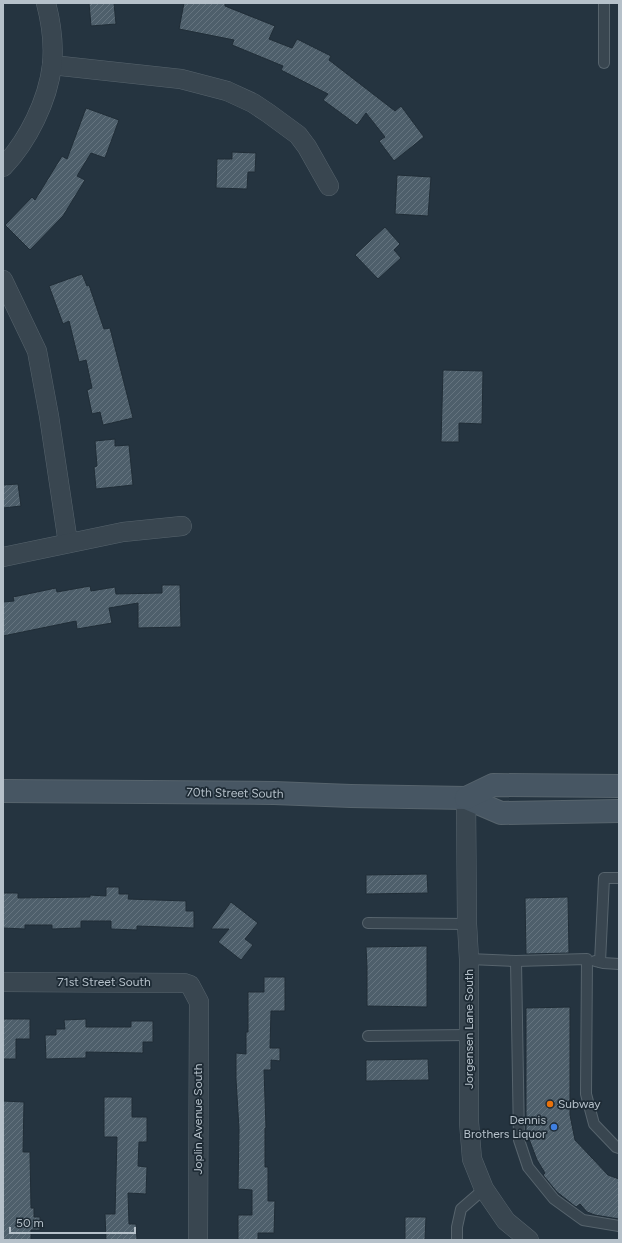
<svg xmlns="http://www.w3.org/2000/svg" width="622" height="1243" font-family="Figtree,sans-serif">
  <style>
    .building { fill: url(#building-hatch); stroke: #202d37 }
    .lines { fill: none; stroke-linecap: round; stroke-linejoin: round }
    .lane-casing { stroke: #57646d; stroke-width: 12 }
    .street-casing { stroke: #57646d; stroke-width: 20 }
    .secondary-casing { stroke: #57646d; stroke-width: 24 }
    .lane { stroke: #394650; stroke-width: 10 }
    .street { stroke: #394650; stroke-width: 19 }
    .secondary { stroke: #475663; stroke-width: 22 }
    .food-dot { fill: #e8710a; stroke: #1e2b35; stroke-width: 1.5 }
    .shop-dot { fill: #3f7fe0; stroke: #1e2b35; stroke-width: 1.5 }
    .labels { text-anchor: middle; stroke-width: 3.5; stroke-linejoin: round; paint-order: stroke }
    .street-label { font-size: 12px; fill: #b6c1ca; stroke: #1e2b35 }
    .poi-label { font-size: 12px; fill: #b6c1ca; stroke: #1e2b35; text-anchor: start }
  </style>
  <defs>
    <pattern id="building-hatch" width="6" height="6" patternUnits="userSpaceOnUse"><rect width="6" height="6" fill="#4e5f6b"/><path d="M-1 1l2-2M0 6l6-6M5 7l2-2" fill="none" stroke="#65747f"/></pattern>
  </defs>
  <rect width="100%" height="100%" fill="#253440"/>
  <!-- building -->
  <g class="building">
    <path d="M89,3H114L116,24L91,26Z"/>
    <path d="M184,3H225V6L275,26L269,39L292,48L297,39L331,56L329,60L395,111L401,106L424,137L394,161L379,141L385,137L366,113L357,125L323,100L328,94L281,70L283,66L232,45L234,40L179,29Z"/>
    <path d="M86,108L119,120L105,158L91,153L77,176L85,180L63,216L30,250L5,225L32,197L35,200L62,156L67,159Z"/>
    <path d="M232,152L256,153L255,172H248L247,189L216,188L217,159H232Z"/>
    <path d="M397,175L431,177L428,216L395,214Z"/>
    <path d="M385,227L400,244L394,250L401,258L378,279L355,255Z"/>
    <path d="M82,274L87,286L89,285L104,329L110,328L133,418L103,425L100,412L92,414L87,390L92,388L86,360L79,362L69,321L63,324L49,286Z"/>
    <path d="M443,370L483,371L482,424L459,423V442H441Z"/>
    <path d="M115,439V446L129,445L133,485L96,489L94,467L97,466L95,441Z"/>
    <path d="M18,484L21,506L3,508V485Z"/>
    <path d="M162,585H180L181,627L138,628V603L109,608L112,623L77,629L76,621L3,636V602L14,601L13,597L56,588L57,592L90,586L91,591L115,587L116,594L162,593Z"/>
    <path d="M427,874L428,893L366,894V875Z"/>
    <path d="M106,887H119V894H129L128,899L186,901V911H194V928L137,926V930L111,929V921H81V928L52,929V925H25V929L3,928V893H18V898L90,897V895L106,896Z"/>
    <path d="M568,897L569,953L526,954L525,898Z"/>
    <path d="M231,902L258,923L245,939L253,945L241,960L218,942L229,929H211Z"/>
    <path d="M427,946V1007L367,1006V967L366,947Z"/>
    <path d="M264,977H285V1011H271L270,1048H280V1061L271,1060V1070H264L266,1128H265V1167H268V1201H275L274,1233H258V1240H238V1215H252V1190L238,1189L239,1129L236,1079V1053L246,1054V1032H248V992H264Z"/>
    <path d="M570,1007V1115L575,1140L608,1175L619,1179V1219L595,1215L587,1212L580,1204L576,1207L557,1192L543,1175L545,1173L537,1160L526,1131V1008Z"/>
    <path d="M3,1019H30V1039H16V1059H3Z"/>
    <path d="M86,1019V1027H131V1021H153V1042H143V1053L86,1052V1058L46,1059L45,1035H56V1029H65L64,1020Z"/>
    <path d="M428,1059L429,1080L366,1081V1060Z"/>
    <path d="M104,1097H132V1117H147V1142H139L138,1166L147,1167L146,1194L128,1193L129,1224H136L137,1240H106L105,1214H115L117,1137H104Z"/>
    <path d="M3,1101L24,1102L23,1152H30L31,1208H34V1217H40V1230H31V1240H3Z"/>
    <path d="M405,1217H426L425,1240H405Z"/>
  </g>
  <g class="lines">
    <defs>
      <g id="lane">
        <path d="M604,3V63"/>
        <path d="M368,923L467,924"/>
        <path d="M469,959L516,961L587,959L586,1094L594,1124L616,1147L619,1148"/>
        <path d="M516,961L519,1140L528,1167L554,1199L583,1220L619,1226"/>
        <path d="M595,961L603,963L619,964"/>
        <path d="M600,962L604,878H619"/>
        <path d="M368,1036L470,1035"/>
        <path d="M457,1240V1227L461,1209L484,1189"/>
      </g>
      <g id="street">
        <path d="M52,65L181,79L227,91L253,103L268,113L298,135L307,147L329,186"/>
        <path d="M3,167C28,141 48,100 52,65C54,45 51,22 46,3"/>
        <path d="M3,280L37,351L49,416L68,543"/>
        <path d="M3,557L123,532L182,526"/>
        <path d="M466,798L467,924L469,959V1122L472,1159L484,1189L506,1221L529,1240"/>
        <path d="M3,982L184,983L190,985L199,1002L198,1240"/>
      </g>
      <g id="secondary">
        <path d="M3,791L274,793L351,796L466,798L501,813L619,811"/>
        <path d="M466,798L493,785L619,786"/>
      </g>
    </defs>
    <!-- lane casing -->
    <use href="#lane" class="lane-casing"/>
    <!-- street casing -->
    <use href="#street" class="street-casing"/>
    <!-- secondary casing -->
    <use href="#secondary" class="secondary-casing"/>
    <!-- lane -->
    <use href="#lane" class="lane"/>
    <!-- street -->
    <use href="#street" class="street"/>
    <!-- secondary -->
    <use href="#secondary" class="secondary"/>
  </g>
  <!-- markers -->
  <circle class="food-dot" cx="550" cy="1104" r="4"/>
  <circle class="shop-dot" cx="554" cy="1127" r="4"/>
  <g class="labels">
    <!-- street labels -->
    <g class="street-label">
      <text transform="translate(235 793) rotate(1)" y="4">70th Street South</text>
      <text x="104" y="986">71st Street South</text>
      <text transform="translate(469 1029) rotate(-90)" y="4">Jorgensen Lane South</text>
      <text transform="translate(198 1119) rotate(-90)" y="4">Joplin Avenue South</text>
    </g>
    <!-- poi labels -->
    <g class="poi-label">
      <text x="558" y="1108">Subway</text>
      <text x="546" y="1124" text-anchor="end">Dennis<tspan x="546" dy="14">Brothers Liquor</tspan></text>
    </g>
  </g>
  <!-- border -->
  <rect width="622" height="1243" fill="none" stroke="#b6c1ca" stroke-width="8"/>
  <!-- scale -->
  <path d="M10 1227v6h125v-6" fill="none" stroke="#b6c1ca" stroke-width="2"/>
  <text x="16" y="1227" font-size="12" fill="#b6c1ca" stroke="#1e2b35" stroke-width="3" paint-order="stroke">50 m</text>
</svg>
